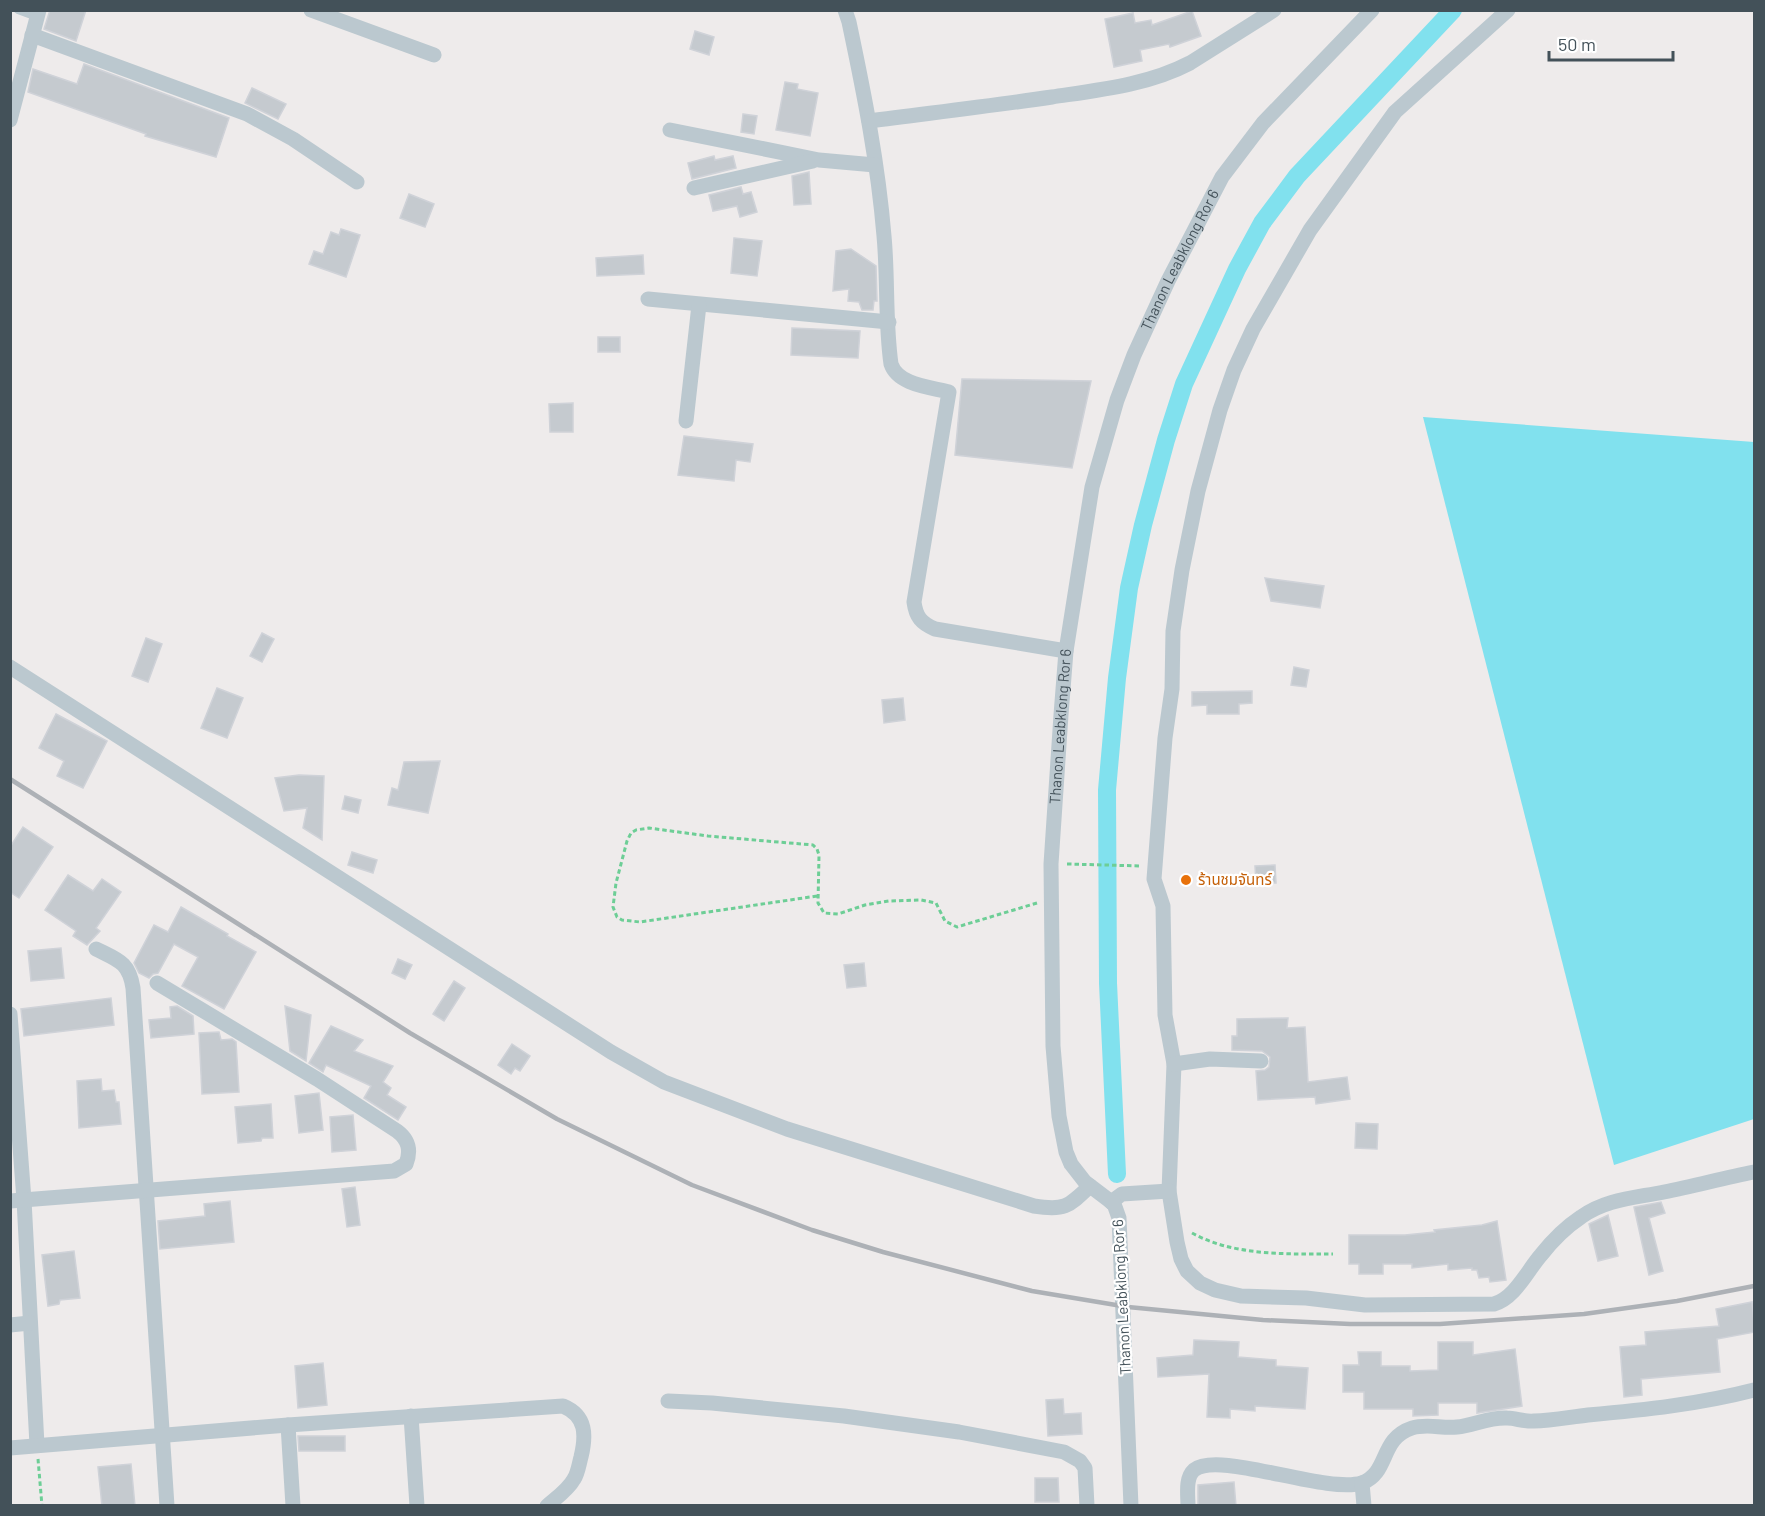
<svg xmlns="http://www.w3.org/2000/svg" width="1765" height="1516" font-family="Barlow,'Noto Sans Thai',sans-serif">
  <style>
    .water { fill: #81e1ee }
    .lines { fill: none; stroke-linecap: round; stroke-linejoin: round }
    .canal { stroke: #81e1ee; stroke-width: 18 }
    .building { fill: #c5cacf; stroke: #cfd2d8; stroke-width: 1.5 }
    .path { stroke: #6dce96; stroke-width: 3; stroke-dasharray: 4.5 3; stroke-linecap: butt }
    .service { stroke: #bbc8cf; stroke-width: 8 }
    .minor { stroke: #bbc8cf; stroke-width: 15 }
    .rail { stroke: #adb1b6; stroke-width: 4.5 }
    .food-dot { fill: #e8710a; stroke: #fff; stroke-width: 2 }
    .labels { text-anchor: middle; stroke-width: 4.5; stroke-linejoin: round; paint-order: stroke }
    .street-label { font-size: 15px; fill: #435159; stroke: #fff }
    .food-label { font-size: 15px; fill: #c56008; stroke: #fff; text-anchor: start }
  </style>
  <rect width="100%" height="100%" fill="#eeebeb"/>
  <!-- water -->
  <path class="water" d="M1423,417L1754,442V1119L1614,1165Z"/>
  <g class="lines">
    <!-- canal -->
    <path class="canal" d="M1117,1174L1108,983L1107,790L1117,678L1129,588L1143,525L1166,440L1184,384L1237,269L1262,223L1297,176L1453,10"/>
  </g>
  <!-- building -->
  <g class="building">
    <path d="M50,10H86L76,41L44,29Z"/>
    <path d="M1192,11L1201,36L1170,47L1169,44L1140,50L1142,61L1114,67L1105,19L1133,13L1135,23L1151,20L1152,25Z"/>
    <path d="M695,31L714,37L709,55L690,49Z"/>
    <path d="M84,64L229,118L216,157L145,136L146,134L28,92L33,69L77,84Z"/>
    <path d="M785,82L798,84L797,89L818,93L810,136L776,130Z"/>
    <path d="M252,88L286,104L278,119L245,103Z"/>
    <path d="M743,114L757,116L754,134L741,132Z"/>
    <path d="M714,156L715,160L733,156L736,168L692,179L688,163Z"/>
    <path d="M809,172L811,204L794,205L792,176Z"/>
    <path d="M741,187L743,194L751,192L757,212L740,217L737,206L713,211L709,195Z"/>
    <path d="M409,194L434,204L425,227L400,218Z"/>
    <path d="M341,229L360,235L346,277L309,264L314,251L323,254L331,232L339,235Z"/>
    <path d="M734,238L762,241L757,276L731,273Z"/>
    <path d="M851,249L876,266L877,301H874L873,310H862L859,302L848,301L849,289L833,291L836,251Z"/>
    <path d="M643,255L644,274L597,276L596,258Z"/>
    <path d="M792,328L860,331L858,358L791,355Z"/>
    <rect x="598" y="337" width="22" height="15"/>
    <path d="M962,379L1091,381L1072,468L955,455Z"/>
    <path d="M573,403V432H550L549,404Z"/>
    <path d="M684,436L753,444L750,462L736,460L734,481L678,475Z"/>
    <path d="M1265,578L1324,586L1320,608L1271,601Z"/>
    <path d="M262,633L274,639L262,662L250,656Z"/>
    <path d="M146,638L162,644L148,682L132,676Z"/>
    <path d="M1294,667L1309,670L1306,687L1291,685Z"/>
    <path d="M217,688L243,698L227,738L201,728Z"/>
    <path d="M1252,691V703L1239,704V714H1207V705L1192,706V692Z"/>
    <path d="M903,698L905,720L884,723L882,700Z"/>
    <path d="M56,714L107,741L83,788L57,776L64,761L39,748Z"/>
    <path d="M440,761L428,813L388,805L392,788L398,790L404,762Z"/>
    <path d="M299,775L324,776L322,840L303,828L307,808L284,811L275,778Z"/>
    <path d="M345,796L361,800L358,813L342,809Z"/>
    <path d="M23,827L53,847L19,898L10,892V847Z"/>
    <path d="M352,852L377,860L373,873L348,865Z"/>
    <path d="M1275,865L1276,883H1256L1255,866Z"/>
    <path d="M68,875L93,891L102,879L121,892L96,928L100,931L87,945L73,936L76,931L45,910Z"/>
    <path d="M181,907L228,934L227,936L256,952L224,1009L182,986L198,957L174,944L158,973L153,974L149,978L139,973L134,963L154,925L168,932Z"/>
    <path d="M61,948L64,978L31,981L28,951Z"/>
    <path d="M398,959L412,965L405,979L392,973Z"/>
    <path d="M864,963L866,986L847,988L844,965Z"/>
    <path d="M454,981L465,988L444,1021L433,1014Z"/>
    <path d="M111,998L114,1025L24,1036L21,1009Z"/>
    <path d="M177,1006L193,1016L194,1034L151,1038L149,1020L171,1018L170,1007Z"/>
    <path d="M285,1006L311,1015L306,1061L290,1051Z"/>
    <path d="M1288,1018L1287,1028L1305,1027L1308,1082L1347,1077L1350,1099L1316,1104L1315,1097L1258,1100L1256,1071L1265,1070L1269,1067L1270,1057L1262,1051L1232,1050V1036H1237V1019Z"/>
    <path d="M331,1026L363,1040L354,1051L393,1066L383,1082L391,1088L387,1095L406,1107L398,1120L364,1098L371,1086L326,1065L323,1072L309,1063Z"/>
    <path d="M219,1032L221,1040L232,1039L236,1042L239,1092L202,1094L199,1033Z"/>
    <path d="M512,1044L530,1056L520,1071L515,1068L511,1074L498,1065Z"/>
    <path d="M101,1079L102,1091L114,1090L116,1102H119L121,1124L79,1128L77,1081Z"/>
    <path d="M319,1093L323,1130L299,1133L295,1096Z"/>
    <path d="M271,1104L273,1138H262L261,1141L238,1143L235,1107Z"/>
    <path d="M353,1115L356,1150L332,1152L330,1117Z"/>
    <path d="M1356,1123L1378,1124L1377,1149L1355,1148Z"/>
    <path d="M355,1187L360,1225L347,1227L342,1189Z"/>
    <path d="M230,1201L234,1242L160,1249L158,1221L205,1216L204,1204Z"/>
    <path d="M1661,1202L1665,1213L1649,1218L1663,1271L1649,1275L1634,1207Z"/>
    <path d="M1608,1215L1618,1256L1598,1261L1589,1224Z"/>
    <path d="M1497,1221L1506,1280L1490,1282L1489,1277L1479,1278L1477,1270H1472V1268L1448,1270V1264L1412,1268V1264H1383V1274H1359V1264H1349V1235H1405L1435,1232L1434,1230L1482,1225Z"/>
    <path d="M74,1251L80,1298L60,1300L59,1304L48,1306L42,1255Z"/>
    <path d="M1752,1302L1755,1332L1717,1339L1720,1372L1641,1379L1642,1395L1624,1397L1620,1347L1646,1345L1645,1332L1719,1326L1716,1309Z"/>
    <path d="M1194,1340L1239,1342L1238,1357L1276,1360V1366L1308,1368L1305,1409L1255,1406V1411L1230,1409V1418L1207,1417L1209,1374L1158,1377L1157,1358L1193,1355Z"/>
    <path d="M1438,1342H1473V1355L1515,1349L1522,1406L1477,1413V1403H1438V1415L1413,1416V1409H1364V1392H1343V1365H1359L1358,1352H1381V1366H1410V1371L1438,1370Z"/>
    <path d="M323,1363L327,1405L298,1408L295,1366Z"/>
    <path d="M1063,1399L1064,1414L1081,1413L1082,1434L1048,1436L1046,1400Z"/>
    <path d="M298,1436H345V1451H299Z"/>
    <path d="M131,1464L135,1506H102L98,1467Z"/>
    <path d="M1035,1478H1058L1059,1502H1035Z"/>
    <path d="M1234,1482L1236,1506H1198V1485Z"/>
  </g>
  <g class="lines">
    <!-- path -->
    <g class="path">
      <path d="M1067,864L1142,866"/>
      <path d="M817,896L640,922L622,920L617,917L613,907L616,883L627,841L631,833L636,830L649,828L708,836L813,845L817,849L819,855L818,903L824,913L838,914L865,905L889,901L921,900L936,903L945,921L957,927L1037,903"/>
      <path d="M1192,1233C1234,1256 1286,1254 1333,1254"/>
      <path d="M38,1459L42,1506"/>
    </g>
    <!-- service -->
    <path class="service" d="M18,10L37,17"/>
    <!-- minor -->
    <g class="minor">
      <path d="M311,10L434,55"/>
      <path d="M845,10L849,22C864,93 878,163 884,236C888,278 885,322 891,364C898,385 930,387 949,392L914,602C916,617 921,623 935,629L1066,651"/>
      <path d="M1508,10L1395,112L1310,230L1253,329L1234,370L1220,410L1198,491L1182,570L1173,631L1172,689L1165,738L1154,879L1163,906L1165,1015L1174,1064L1169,1191L1177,1242L1181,1259L1187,1271L1200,1283L1215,1290L1241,1296L1306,1298L1365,1305L1494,1304C1515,1298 1527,1271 1541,1255C1552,1241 1566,1227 1581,1217C1606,1199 1635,1198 1664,1192C1694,1186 1724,1178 1754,1172"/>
      <path d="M32,35L247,114L293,139L357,182"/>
      <path d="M10,120L39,10"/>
      <path d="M869,121C930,113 991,106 1052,97C1099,90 1148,85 1190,63L1274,10"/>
      <path d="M670,130L819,160L875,165"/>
      <path d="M694,188L813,161"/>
      <path d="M648,299L889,322"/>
      <path d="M686,421L699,305"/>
      <path d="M10,667L611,1052L664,1082L787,1129L1034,1206C1064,1211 1068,1207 1090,1186"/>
      <path d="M96,949C118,960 129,962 133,988L167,1506"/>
      <path d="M10,1014L24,1200L37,1445"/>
      <path d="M1174,1064L1210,1059L1261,1061"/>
      <path d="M10,1201L394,1171L406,1164C411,1151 409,1140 397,1131L317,1079L157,983"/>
      <path d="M1111,1202L1122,1194L1169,1191"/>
      <path d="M10,1325L30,1323"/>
      <path d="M668,1401L712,1403L844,1416L959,1432L1064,1452L1080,1461L1085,1468L1087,1506"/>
      <path d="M411,1416L417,1506"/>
      <path d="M288,1425L293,1506"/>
      <path d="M10,1448L288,1425L563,1406C587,1416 586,1436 581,1457C579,1464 578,1473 574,1479C568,1490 556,1498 547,1506"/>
      <path id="s1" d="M1131,1506L1119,1218L1114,1204L1085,1182L1071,1164L1066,1152L1059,1116L1053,1046L1051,864L1061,715L1066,651L1092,487L1117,400L1134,355L1168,281L1222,177L1263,123L1372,10"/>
      <path d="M1188,1506C1188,1495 1185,1478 1194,1470C1218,1450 1325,1494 1362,1483"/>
      <path d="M1364,1506L1362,1483C1390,1472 1379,1439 1412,1428C1428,1423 1442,1429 1457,1427C1474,1425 1490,1417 1507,1418C1516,1418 1524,1422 1534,1421C1552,1421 1570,1417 1588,1415C1644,1410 1700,1404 1754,1390"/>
    </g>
    <!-- rail -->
    <path class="rail" d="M10,779L410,1033L557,1119L692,1185L812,1230L883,1252L1032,1291L1128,1307L1263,1320L1350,1324H1440L1584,1314L1677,1301L1754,1286"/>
  </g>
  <!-- markers -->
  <circle class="food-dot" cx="1186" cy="880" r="6"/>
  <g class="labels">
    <!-- street labels -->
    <g class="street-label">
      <text dy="5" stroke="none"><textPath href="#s1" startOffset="1288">Thanon Leabklong Ror 6</textPath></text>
      <text dy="5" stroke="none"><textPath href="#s1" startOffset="802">Thanon Leabklong Ror 6</textPath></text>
      <text transform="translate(1122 1297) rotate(-93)" y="5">Thanon Leabklong Ror 6</text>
    </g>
    <!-- food labels -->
    <g class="food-label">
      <text x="1198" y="885">ร้านชมจันทร์</text>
    </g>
  </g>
  <!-- border -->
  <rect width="1765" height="1516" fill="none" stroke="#435159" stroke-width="24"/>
  <!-- scale -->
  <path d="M1549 51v9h124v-9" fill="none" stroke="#435159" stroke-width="3"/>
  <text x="1558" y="51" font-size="18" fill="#435159" stroke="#ffffff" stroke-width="4.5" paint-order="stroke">50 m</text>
</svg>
